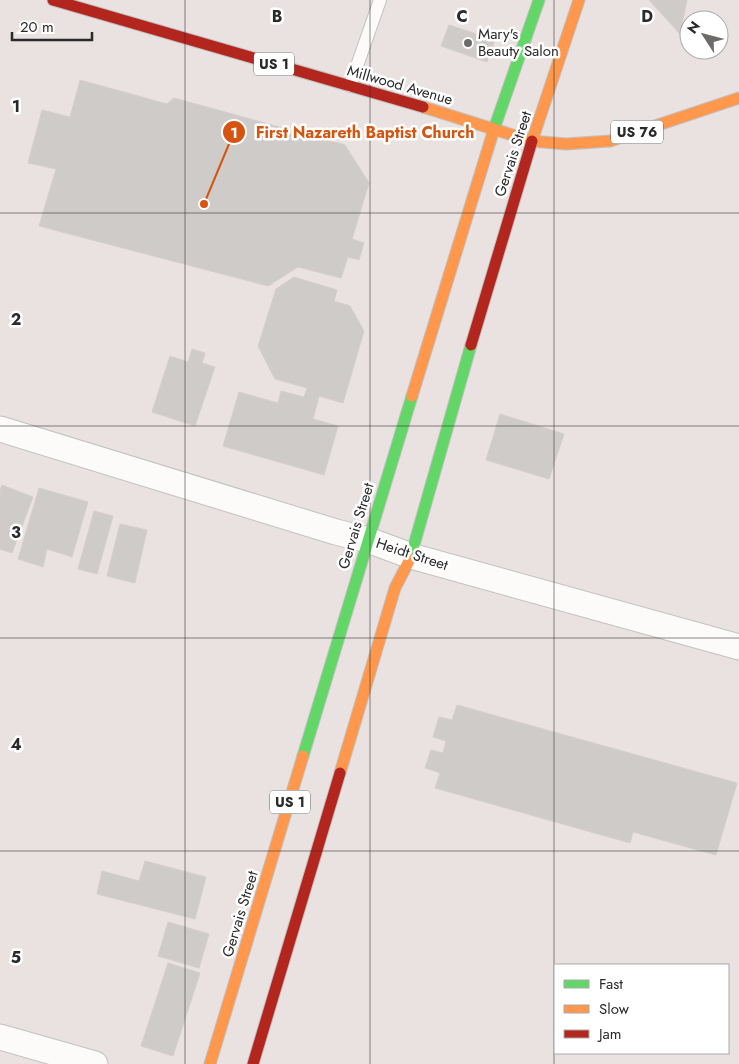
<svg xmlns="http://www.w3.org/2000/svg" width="739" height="1064" font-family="Jost,sans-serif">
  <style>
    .building { fill: #cfcbc9; stroke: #d4cecc }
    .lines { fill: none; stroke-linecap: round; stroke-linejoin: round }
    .lane-casing { stroke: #c2c1c2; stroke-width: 14 }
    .street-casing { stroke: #c2c1c2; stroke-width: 27 }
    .fast-casing { stroke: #c2c1c2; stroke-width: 13 }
    .slow-casing { stroke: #c2c1c2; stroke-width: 13 }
    .jam-casing { stroke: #c2c1c2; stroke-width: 13 }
    .lane { stroke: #fcfbfa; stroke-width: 12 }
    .street { stroke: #fcfbfa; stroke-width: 25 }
    .fast { stroke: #63d668; stroke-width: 11 }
    .slow { stroke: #ff974d; stroke-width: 11 }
    .jam { stroke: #b3261e; stroke-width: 11 }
    .grid { fill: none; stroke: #2a2a2a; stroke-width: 1; stroke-opacity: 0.55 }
    .poi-dot { fill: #6d6a6a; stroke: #fff; stroke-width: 2 }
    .labels { text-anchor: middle; stroke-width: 5; stroke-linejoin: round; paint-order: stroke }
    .shield { fill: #fff; stroke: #6a6a6a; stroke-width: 1 }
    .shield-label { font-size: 14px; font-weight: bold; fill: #2a2a2a }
    .poi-label { font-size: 15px; fill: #2a2a2a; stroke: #fff; text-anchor: start }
    .street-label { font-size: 15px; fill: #2a2a2a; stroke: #fff }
    .grid-label { font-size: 16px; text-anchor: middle; font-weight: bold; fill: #2a2a2a; stroke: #fff; stroke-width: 5; stroke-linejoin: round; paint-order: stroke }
    .leader { fill: none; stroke: #d5540f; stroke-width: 2 }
    .callout-dot { fill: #d5540f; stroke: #fff; stroke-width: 2 }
    .mark-label { font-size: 15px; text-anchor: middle; font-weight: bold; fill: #fff }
    .callout-label { font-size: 16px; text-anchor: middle; font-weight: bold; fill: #d5540f; stroke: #fff; stroke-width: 5; stroke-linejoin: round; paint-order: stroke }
  </style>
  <rect width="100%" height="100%" fill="#e9e2e0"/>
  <!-- building -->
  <g class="building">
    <path d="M649,0H687L680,34Z"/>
    <path d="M449,25L495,40L487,62L441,46Z"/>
    <path d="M80,80L167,104L174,98L345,145L369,183L352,239L364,243L359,260L348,257L341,278L298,267L268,286L39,226L56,169L28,163L42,110L70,117Z"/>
    <path d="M294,277L337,290L334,301L350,306L364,331L343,403L319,396L313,419L338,426L324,475L223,446L239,392L278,403L281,391L304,397L307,388L275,379L258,346L276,289Z"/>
    <path d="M192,349L205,353L202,363L215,367L195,426L152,412L170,356L188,362Z"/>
    <path d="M500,414L564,434L549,479L486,460Z"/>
    <path d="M2,485L33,497L12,553L0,549V490Z"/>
    <path d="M39,488L88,502L72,557L47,549L43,567L18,559Z"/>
    <path d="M94,511L113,516L97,574L78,569Z"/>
    <path d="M120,524L147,530L135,583L107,576Z"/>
    <path d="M457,705L737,783L716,855L633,832L630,843L435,788L440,773L425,768L431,750L443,753L446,741L433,737L439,717L452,720Z"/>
    <path d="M145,861L206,877L195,919L97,894L102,871L139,881Z"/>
    <path d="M168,922L209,934L199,968L158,956Z"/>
    <path d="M168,963L200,973L173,1056L141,1046Z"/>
  </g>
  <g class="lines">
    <defs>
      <path id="lane" d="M350,86L380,0"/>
      <g id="street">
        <path d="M0,429L336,532L368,540L411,556L739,647"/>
        <path d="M0,1037L95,1064"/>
      </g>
      <g id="fast">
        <path d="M494,129L539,0"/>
        <path d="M410,559L471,345"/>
        <path d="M303,756L412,396"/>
      </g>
      <g id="slow">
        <path d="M423,107L532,141L566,144L610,141L739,98"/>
        <path d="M532,141L579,0"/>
        <path d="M412,396L494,129"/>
        <path d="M340,773L395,588L410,559"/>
        <path d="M210,1064L303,756"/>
      </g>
      <g id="jam">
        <path d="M53,0L423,107"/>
        <path d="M471,345L532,141"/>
        <path d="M253,1064L340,773"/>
      </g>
    </defs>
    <!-- lane casing -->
    <use href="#lane" class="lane-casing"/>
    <!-- street casing -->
    <use href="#street" class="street-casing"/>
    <!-- fast casing -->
    <use href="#fast" class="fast-casing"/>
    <!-- slow casing -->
    <use href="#slow" class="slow-casing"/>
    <!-- jam casing -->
    <use href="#jam" class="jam-casing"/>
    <!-- lane -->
    <use href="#lane" class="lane"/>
    <!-- street -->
    <use href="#street" class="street"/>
    <!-- fast -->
    <use href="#fast" class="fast"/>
    <!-- slow -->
    <use href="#slow" class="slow"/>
    <!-- jam -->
    <use href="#jam" class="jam"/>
  </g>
  <!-- grid -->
  <path class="grid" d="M185,0V1064M370,0V1064M554,0V1064M0,213H739M0,426H739M0,638H739M0,851H739"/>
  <!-- markers -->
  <circle class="poi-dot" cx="468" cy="43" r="5"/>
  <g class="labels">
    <!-- shield labels -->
    <g class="shield">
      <rect x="254" y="52.5" width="40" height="23" rx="4"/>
      <rect x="611" y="120.5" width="52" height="23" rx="4"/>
      <rect x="270" y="790.5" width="40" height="23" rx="4"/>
    </g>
    <g class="shield-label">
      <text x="274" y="69">US 1</text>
      <text x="637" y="137">US 76</text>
      <text x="290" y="807">US 1</text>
    </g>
    <!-- poi labels -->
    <g class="poi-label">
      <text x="478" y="39">Mary's<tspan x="478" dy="17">Beauty Salon</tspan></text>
    </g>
    <!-- street labels -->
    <g class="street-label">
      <text transform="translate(400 85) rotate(16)" y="5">Millwood Avenue</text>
      <text transform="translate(513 154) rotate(-72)" y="5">Gervais Street</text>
      <text transform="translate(356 526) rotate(-73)" y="5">Gervais Street</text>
      <text transform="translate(412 554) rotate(18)" y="5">Heidt Street</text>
      <text transform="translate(240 914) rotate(-73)" y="5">Gervais Street</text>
    </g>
  </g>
  <g class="grid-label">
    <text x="277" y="22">B</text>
    <text x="462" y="22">C</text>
    <text x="647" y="22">D</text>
    <text x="16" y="112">1</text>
    <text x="16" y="325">2</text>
    <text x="16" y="538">3</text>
    <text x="16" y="750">4</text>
    <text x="16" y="963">5</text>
  </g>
  <!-- callouts -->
  <path class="leader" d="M204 204L234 132"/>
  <g class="callout-dot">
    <circle cx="204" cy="204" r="5"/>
    <circle cx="234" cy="132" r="12"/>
  </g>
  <g class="mark-label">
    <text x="234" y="138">1</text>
  </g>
  <g class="callout-label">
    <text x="365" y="138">First Nazareth Baptist Church</text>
  </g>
  <!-- legend -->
  <rect x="554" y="964" width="175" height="90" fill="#ffffff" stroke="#aaaaaa"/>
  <rect x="564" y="980" width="25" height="8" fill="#63d668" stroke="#aaaaaa"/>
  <text x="599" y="989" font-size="15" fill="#2a2a2a">Fast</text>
  <rect x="564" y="1005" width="25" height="8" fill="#ff974d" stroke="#aaaaaa"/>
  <text x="599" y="1014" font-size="15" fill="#2a2a2a">Slow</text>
  <rect x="564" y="1030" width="25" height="8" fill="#b3261e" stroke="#aaaaaa"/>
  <text x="599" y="1039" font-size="15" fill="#2a2a2a">Jam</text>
  <!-- north arrow -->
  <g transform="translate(704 35) rotate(306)"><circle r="24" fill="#ffffff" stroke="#aaaaaa"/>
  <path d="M0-4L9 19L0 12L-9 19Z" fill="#6d6a6a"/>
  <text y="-8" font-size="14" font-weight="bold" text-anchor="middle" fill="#2a2a2a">N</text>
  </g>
  <!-- scale -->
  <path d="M12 32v8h80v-8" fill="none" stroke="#2a2a2a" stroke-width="2.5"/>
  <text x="20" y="32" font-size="15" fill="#2a2a2a" stroke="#ffffff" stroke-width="4" paint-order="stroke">20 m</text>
</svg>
